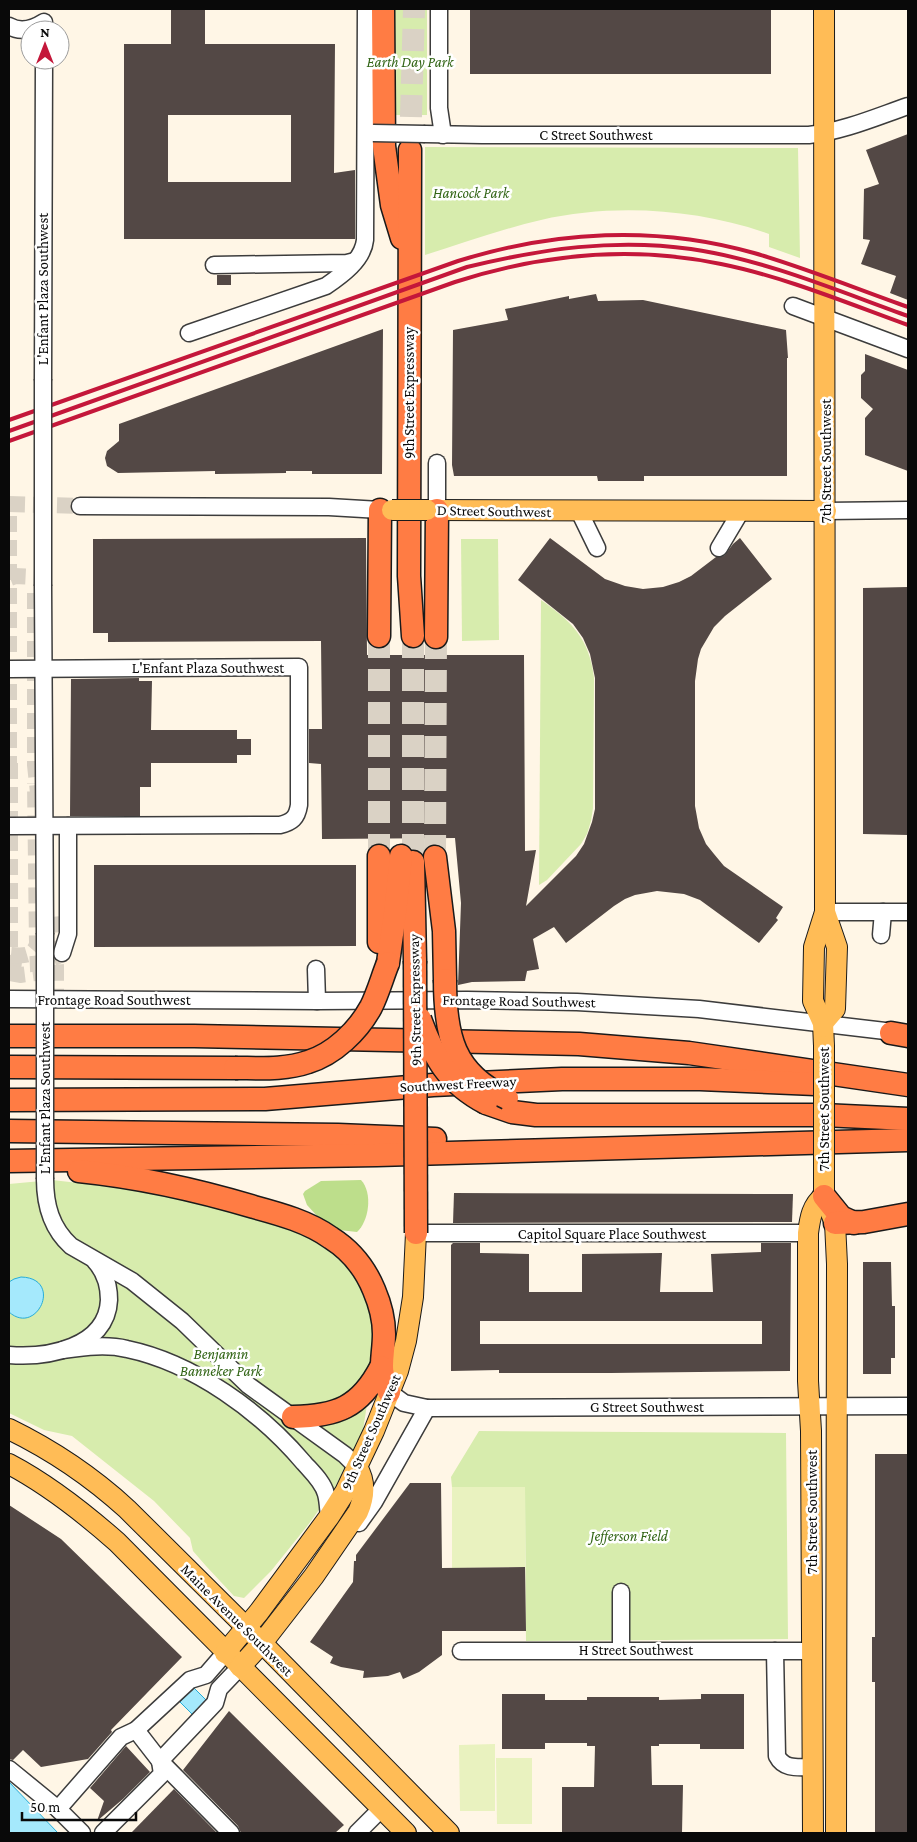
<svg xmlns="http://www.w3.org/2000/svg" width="917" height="1842" font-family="'Crimson Pro',serif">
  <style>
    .green { fill: #d7ecad }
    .forest { fill: #bdde8b }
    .pitch { fill: #e9f2bf }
    .water { fill: #a5e9fc; stroke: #26add9 }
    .building { fill: #534845; fill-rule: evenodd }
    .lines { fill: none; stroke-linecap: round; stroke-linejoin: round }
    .minor-tunnel { stroke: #dad2c5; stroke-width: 16; stroke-dasharray: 16 8; stroke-linecap: butt }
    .highway-tunnel { stroke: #dad2c5; stroke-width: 22; stroke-dasharray: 22 11; stroke-linecap: butt }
    .minor-casing { stroke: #3c3c3c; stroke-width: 19 }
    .major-casing { stroke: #1a1a1a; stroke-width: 22 }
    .highway-casing { stroke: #1a1a1a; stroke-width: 25 }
    .minor { stroke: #fff; stroke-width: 16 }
    .major { stroke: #ffbc56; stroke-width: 20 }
    .highway { stroke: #ff7c44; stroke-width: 22 }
    .rail { stroke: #c4173a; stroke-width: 4 }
    .minor-bridge-casing { stroke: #3c3c3c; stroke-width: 19; stroke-linecap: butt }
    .major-bridge-casing { stroke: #1a1a1a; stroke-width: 22; stroke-linecap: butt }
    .highway-bridge-casing { stroke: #1a1a1a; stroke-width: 25; stroke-linecap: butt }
    .minor-bridge { stroke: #fff; stroke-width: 16 }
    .major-bridge { stroke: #ffbc56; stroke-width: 20 }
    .highway-bridge { stroke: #ff7c44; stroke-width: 22 }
    .labels { text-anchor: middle; stroke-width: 5; stroke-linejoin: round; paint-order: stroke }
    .park-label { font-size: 15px; font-style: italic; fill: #326516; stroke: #fff }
    .street-label { font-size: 15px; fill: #090909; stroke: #fff }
  </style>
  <rect width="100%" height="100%" fill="#fff6e6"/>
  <!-- green -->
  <g class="green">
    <rect x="392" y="9" width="35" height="106"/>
    <path d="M425,147L798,148L800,258L769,247V234C698,209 615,203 541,220C502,229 463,243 425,255Z"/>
    <path d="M461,539H498L499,640L462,641Z"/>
    <path d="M541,600C572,622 589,638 594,678L593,808L591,821L587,834L581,844L547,880L539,885Z"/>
    <path d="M52,1180L114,1187L209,1204L272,1221L318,1240L337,1256L353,1273L365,1296L373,1323L374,1360L363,1430L334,1489L308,1525L271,1571L244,1598L234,1596L206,1566L193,1551L190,1538L154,1501L72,1436L44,1430L9,1413V1312L11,1314L44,1295L38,1284L14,1279L9,1282V1184Z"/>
    <path d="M479,1431L786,1433L788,1639L526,1641L525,1487H452L451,1477Z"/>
  </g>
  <!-- forest -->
  <path class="forest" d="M361,1180C373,1193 369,1221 357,1232L339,1230L318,1217L307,1205L303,1194L305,1191L321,1181Z"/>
  <!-- pitch -->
  <g class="pitch">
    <path d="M452,1487H525V1567L452,1568Z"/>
    <path d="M495,1744V1811H460L459,1745Z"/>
    <path d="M496,1758H532V1824H497Z"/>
  </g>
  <!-- water -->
  <g class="water">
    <path d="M21,1277C64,1278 37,1337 9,1312V1282L14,1279Z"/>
    <path d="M194,1688L207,1701L193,1715L180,1702Z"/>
    <path d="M9,1782L58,1833H9Z"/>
  </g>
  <!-- building -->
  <g class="building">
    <path d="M171,9H205V44H335L334,173L355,170V239H124V44H171ZM168,115H291V182H168Z"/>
    <rect x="470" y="9" width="301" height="65"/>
    <path d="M908,134V300L890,293L896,276L861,264L870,240L863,239L864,189L879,184L866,150Z"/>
    <rect x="217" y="275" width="14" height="10"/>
    <path d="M596,294L598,301L643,300L786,330L788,358H787V476H644V481H598L597,476H454L452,465L453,330L508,320L505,309L569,296V299Z"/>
    <path d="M383,329L382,474H312V471H286V473L215,474V471L118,473L107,466L105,458L107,451L119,441V424Z"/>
    <path d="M865,354L908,370V471L865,455V418L873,409L861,398V375L865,371Z"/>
    <path d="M366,538L367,655H524L525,851L536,850L526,906L576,856L584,844L592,822L595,809V678L590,654L583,638L573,624L518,580L550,538L605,579L625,586L643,589L663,587L679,582L691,576L716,557L724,556L733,544L740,538L772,579L725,616L714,627L701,649L698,659L695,681V806L699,828L706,844L714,854L724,866L783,907L776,918L778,920L759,943L700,900L684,894L657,891L635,895L625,899L614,906L566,943L554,927L533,939L539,969L527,971L525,981L472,982L458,985L461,903L455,838L322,839L321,764L309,763V729H322L321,641L108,642V633H93V539Z"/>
    <path d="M908,587V835L863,834V588Z"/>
    <path d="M139,678V681H152L151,730H237V739H251V755H237V763H151V787H140V816H70L71,679Z"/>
    <path d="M94,865H356V946L94,947Z"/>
    <path d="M454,1193L793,1194L792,1222L453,1223Z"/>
    <path d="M453,1243H480V1253L529,1254V1292H582V1254L662,1253L660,1292H713L711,1254L761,1252V1243H791L790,1371L611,1373H499V1370L451,1371V1245ZM480,1321H762V1344H480Z"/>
    <path d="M863,1262H891L892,1306H895V1358H891V1374H863Z"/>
    <path d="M875,1454H908V1833H875V1682H872V1637H875Z"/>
    <path d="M410,1483H441L442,1568L525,1567L526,1631H442V1655L419,1672L403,1679L400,1672L388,1676L363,1678L364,1671L341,1667L330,1663L333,1657L310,1642L353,1582L354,1561H356V1555Z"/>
    <path d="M9,1505L61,1539L182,1657L111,1730L112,1732L88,1759L41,1767L23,1750L13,1760L9,1759Z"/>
    <path d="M502,1694H545V1700H587V1697H659V1700L701,1699V1694H744V1749H700V1744H659V1746H651L652,1785H683L682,1833H562V1787H594L595,1746H587V1743H545V1749H502Z"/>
    <path d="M229,1711L344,1825L335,1833H241L238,1826L183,1770Z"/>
    <path d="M126,1746L150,1772L123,1799L97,1821L104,1801L90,1788Z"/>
    <path d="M174,1789L217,1833H131Z"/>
  </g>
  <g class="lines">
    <!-- minor-tunnel -->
    <g class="minor-tunnel">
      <path d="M9,504L80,506"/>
      <path d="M10,578L15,576L35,577"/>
      <path d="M35,593V765L38,793"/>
      <path d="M10,763V954L14,962C28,967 45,963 58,956"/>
      <path d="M9,772V513"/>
      <path d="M51,917L56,966V999"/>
      <path d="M11,955C22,956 33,957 37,944L35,783"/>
      <path d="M9,973L20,975L36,973"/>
    </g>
    <!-- highway-tunnel -->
    <g class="highway-tunnel">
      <path d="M410,150L414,9"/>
      <path d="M379,636V856"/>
      <path d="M413,636V856"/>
      <path d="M435,857L436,637"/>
    </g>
    <defs>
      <g id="minor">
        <path d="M439,9V108L443,135"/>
        <path d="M9,26C21,33 33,29 44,22"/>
        <path d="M425,134L482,135H809C844,131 876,117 908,106"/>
        <path d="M214,265L347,263L355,261"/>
        <path d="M793,306L908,349"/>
        <path d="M189,333L326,286C342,275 363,260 365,240L366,9"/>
        <path d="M43,379L44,60"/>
        <path d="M437,463V510"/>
        <path d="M80,506L329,507L380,510"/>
        <path d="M579,511L597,548"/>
        <path d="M826,511L908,510"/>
        <path d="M719,548L741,511"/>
        <path d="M43,586L45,933"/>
        <path d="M9,669L299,667V805C297,818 292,822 280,825L9,826"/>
        <path d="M825,912H908"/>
        <path d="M881,935L883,912"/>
        <path d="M62,953L68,934V826"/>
        <path d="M316,969L317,1001"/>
        <path d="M9,999L317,1001L467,1000L577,1002L699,1009L902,1033"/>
        <path d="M45,1179C45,1205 51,1228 71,1246L132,1281L182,1321L248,1385L345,1455L357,1467"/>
        <path d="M416,1233H808"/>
        <path d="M63,1350C85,1347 106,1344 127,1349C194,1363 261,1412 304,1463C312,1472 323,1482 326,1494C328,1501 328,1509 329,1517"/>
        <path d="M9,1355C46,1358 107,1348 109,1300C109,1285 105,1272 95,1261"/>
        <path d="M389,1392L404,1403L427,1408L908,1406"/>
        <path d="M359,1523L374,1502L427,1408"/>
        <path d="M621,1592V1650"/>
        <path d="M461,1651H812"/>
        <path d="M775,1651L777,1756C784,1770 799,1767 812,1767"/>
        <path d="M136,1730L160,1761L231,1833"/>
        <path d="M9,1769L58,1809L82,1833"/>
        <path d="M58,1809L121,1737L136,1730L190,1680L206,1675L225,1653"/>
        <path d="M103,1833L162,1774L160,1761L215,1703L219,1689L240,1667"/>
        <path d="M357,1833L382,1808"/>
      </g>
      <g id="major">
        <path d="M427,510L826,511"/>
        <path d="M823,1023L835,1009L837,947L825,912"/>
        <path d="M824,1046L823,1023L813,1001L814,947L825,912L824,9"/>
        <path d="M824,1169V1196L835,1223L837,1264L836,1833"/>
        <path d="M9,1429C52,1450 91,1476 127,1509L262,1643L449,1833"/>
        <path d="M9,1464C49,1485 83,1512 117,1542L406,1833"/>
        <path d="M225,1653L259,1612L329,1517L345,1492L374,1431L398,1371L406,1341L413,1297L416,1233"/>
        <path d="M240,1667L262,1643L314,1576L358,1512C365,1496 366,1482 357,1467"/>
        <path d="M813,1833L811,1431L808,1381V1233C810,1218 812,1205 824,1196"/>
      </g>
      <g id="highway">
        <path d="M383,9L384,146L392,205L402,238"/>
        <path d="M410,150L409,576L413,636"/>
        <path d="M379,636L380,510"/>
        <path d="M436,637L437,510"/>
        <path d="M379,856V942"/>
        <path d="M435,857L444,931L445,980"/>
        <path d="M413,862L415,961"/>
        <path d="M388,963L395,913L401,856"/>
        <path d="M891,1033L908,1036"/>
        <path d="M9,1036H194L579,1044L689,1053L908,1085"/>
        <path d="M9,1067L235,1068"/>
        <path d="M9,1100L265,1099L433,1085L562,1079H700L815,1084"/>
        <path d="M486,1103L512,1112L536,1115H823L908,1119"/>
        <path d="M9,1131L338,1135L435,1139"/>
        <path d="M9,1161L377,1155L908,1140"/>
        <path d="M79,1171C138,1177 197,1190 254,1207C280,1214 309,1222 331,1238C350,1250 365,1268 374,1290C380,1304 384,1318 384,1334C384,1358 377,1368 389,1392"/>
        <path d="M824,1196L841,1217L854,1223"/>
        <path d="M835,1223L864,1222L908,1214"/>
        <path d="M293,1417C336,1416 360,1408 381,1367"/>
      </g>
    </defs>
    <!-- minor casing -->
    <use href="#minor" class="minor-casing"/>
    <!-- major casing -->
    <use href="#major" class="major-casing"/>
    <!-- highway casing -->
    <use href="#highway" class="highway-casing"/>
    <!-- minor -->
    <use href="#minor" class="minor"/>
    <!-- major -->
    <use href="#major" class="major"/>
    <!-- highway -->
    <use href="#highway" class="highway"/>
    <!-- rail -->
    <g class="rail">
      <path d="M9,420L458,261C554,231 656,225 754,253C806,268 857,289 908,307"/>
      <path d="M9,431L467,267C541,249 615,238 691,249C766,260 838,291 908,316"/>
      <path d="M9,441L455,282C542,254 630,245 721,264C785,277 847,303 908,325"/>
    </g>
    <defs>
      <g id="minor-bridge">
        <path d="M373,133L425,134"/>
        <path d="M43,379V586"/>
        <path d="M45,933V1179"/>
      </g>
      <g id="major-bridge">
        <path d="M392,510H427"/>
        <path d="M824,1046V1169"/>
      </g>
      <g id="highway-bridge">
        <path d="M415,961L416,1233"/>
        <path d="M445,980C445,1035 453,1074 507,1098"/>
        <path d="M420,1019C434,1058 448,1083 486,1103"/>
        <path d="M235,1068C259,1068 285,1070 308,1062C334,1054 358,1031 371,1007C378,993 382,978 388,963"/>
      </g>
    </defs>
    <!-- minor-bridge casing -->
    <use href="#minor-bridge" class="minor-bridge-casing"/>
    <!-- major-bridge casing -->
    <use href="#major-bridge" class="major-bridge-casing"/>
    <!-- highway-bridge casing -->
    <use href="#highway-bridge" class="highway-bridge-casing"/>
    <!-- minor-bridge -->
    <use href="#minor-bridge" class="minor-bridge"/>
    <!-- major-bridge -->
    <use href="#major-bridge" class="major-bridge"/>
    <!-- highway-bridge -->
    <use href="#highway-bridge" class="highway-bridge"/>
  </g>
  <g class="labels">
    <!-- park labels -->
    <g class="park-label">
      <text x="410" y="67">Earth Day Park</text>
      <text x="471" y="198">Hancock Park</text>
      <text x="221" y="1359">Benjamin<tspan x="221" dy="17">Banneker Park</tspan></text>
      <text x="629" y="1541">Jefferson Field</text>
    </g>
    <!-- street labels -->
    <g class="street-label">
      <text x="596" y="140">C Street Southwest</text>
      <text transform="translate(43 289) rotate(-90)" y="5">L'Enfant Plaza Southwest</text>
      <text transform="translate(409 393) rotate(-90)" y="5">9th Street Expressway</text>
      <text transform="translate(826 461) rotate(-90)" y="5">7th Street Southwest</text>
      <text transform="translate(494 511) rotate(1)" y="5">D Street Southwest</text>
      <text x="208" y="673">L'Enfant Plaza Southwest</text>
      <text x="114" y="1005">Frontage Road Southwest</text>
      <text transform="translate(415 1000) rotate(-91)" y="5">9th Street Expressway</text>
      <text transform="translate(519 1001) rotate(1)" y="5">Frontage Road Southwest</text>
      <text transform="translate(458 1084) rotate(-3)" y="5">Southwest Freeway</text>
      <text transform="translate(45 1098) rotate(-90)" y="5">L'Enfant Plaza Southwest</text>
      <text transform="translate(824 1109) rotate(-90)" y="5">7th Street Southwest</text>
      <text x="612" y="1239">Capitol Square Place Southwest</text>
      <text x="647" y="1412">G Street Southwest</text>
      <text transform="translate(371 1432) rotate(-66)" y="5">9th Street Southwest</text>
      <text transform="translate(812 1512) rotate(-90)" y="5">7th Street Southwest</text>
      <text transform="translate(237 1620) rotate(45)" y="5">Maine Avenue Southwest</text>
      <text x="636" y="1655">H Street Southwest</text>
    </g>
  </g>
  <!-- border -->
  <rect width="917" height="1842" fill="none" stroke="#090909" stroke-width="20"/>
  <!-- north arrow -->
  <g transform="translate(45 45)"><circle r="24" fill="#ffffff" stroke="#9d9d9d"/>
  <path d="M0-4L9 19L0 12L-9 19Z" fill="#c4173a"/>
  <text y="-8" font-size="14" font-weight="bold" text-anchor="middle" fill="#090909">N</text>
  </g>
  <!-- scale -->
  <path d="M22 1812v8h114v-8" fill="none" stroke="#090909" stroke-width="2.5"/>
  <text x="30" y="1812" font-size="15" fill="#090909" stroke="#ffffff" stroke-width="4" paint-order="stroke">50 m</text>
</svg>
